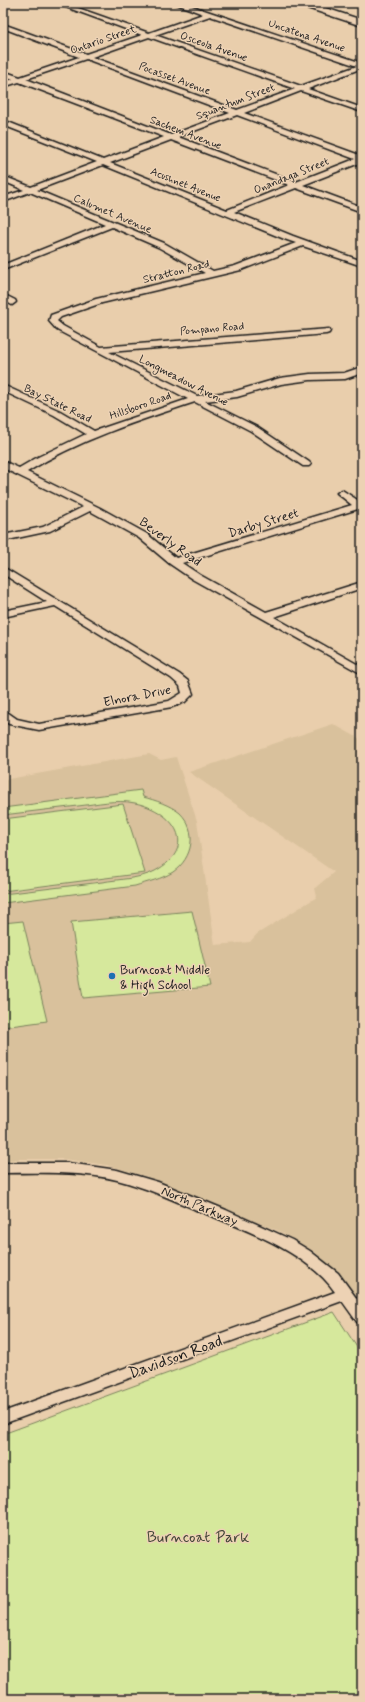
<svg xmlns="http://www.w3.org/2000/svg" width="365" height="1702" font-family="Mynerve,sans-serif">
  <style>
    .built { fill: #d9c19c }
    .green { fill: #d6e89c; stroke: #79825c }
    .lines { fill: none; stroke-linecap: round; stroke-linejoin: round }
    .street-casing { stroke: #1c1c1c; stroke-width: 3 }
    .secondary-casing { stroke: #1c1c1c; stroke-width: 3 }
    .street { fill: #edd2b4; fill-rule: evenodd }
    .secondary { fill: #edd2b4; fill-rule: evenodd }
    .poi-dot { fill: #1f6fb2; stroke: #edd2b4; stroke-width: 1.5 }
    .labels { text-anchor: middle; stroke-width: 3; stroke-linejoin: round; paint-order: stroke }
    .far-street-label { font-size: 11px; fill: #1c1c1c; stroke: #edd2b4 }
    .street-label { font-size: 13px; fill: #1c1c1c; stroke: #edd2b4 }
    .poi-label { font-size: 13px; fill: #1c1c1c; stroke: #edd2b4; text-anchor: start }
    .near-street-label { font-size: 16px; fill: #1c1c1c; stroke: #edd2b4 }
    .near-park-label { font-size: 16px; fill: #414536; stroke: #edd2b4 }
  </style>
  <rect width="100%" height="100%" fill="#e9ceac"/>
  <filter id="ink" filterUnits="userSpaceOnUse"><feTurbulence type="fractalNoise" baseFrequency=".025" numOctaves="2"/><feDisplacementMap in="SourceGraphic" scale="8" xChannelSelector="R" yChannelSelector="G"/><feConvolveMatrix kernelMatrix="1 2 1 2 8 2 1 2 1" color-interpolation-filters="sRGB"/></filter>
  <g filter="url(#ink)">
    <!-- built -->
    <path class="built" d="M333,724L362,740V1304L341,1278L315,1252L279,1231L145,1176L106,1165L63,1159H20L3,1161V780L149,754L161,760L176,757L197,821L215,945L250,942L257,934L317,897L315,888L334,872L189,772Z"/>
    <!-- green -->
    <g class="green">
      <path d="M141,790L143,797C155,800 170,805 180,813C198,831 193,858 173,872C162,879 147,882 135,886L3,903V894C36,890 69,886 102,882C119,879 140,879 155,871C200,847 174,811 135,803C116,799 97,804 78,806C53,809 28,812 3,815V808Z"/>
      <path d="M123,804L145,873L3,891V819Z"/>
      <path d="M192,911L210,987L83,998L71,922Z"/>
      <path d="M23,921L47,1021L3,1027V923Z"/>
      <path d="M334,1312L362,1355V1699H3V1434Z"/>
    </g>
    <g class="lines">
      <defs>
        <g id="street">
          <path d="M55,3H64L149,33L203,14L174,3H183L362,63V68L308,89L362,108V112L301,91L244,113L362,156V162L303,185L362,207V212L296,188L234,212L293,236L362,261V266L303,246L241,270L102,303L61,317L57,321L63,326L101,347L329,329L330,331L329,333L326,334L109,352L197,396L236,391L280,378L310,374L344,373L362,367V373L345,379L310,380L281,384L237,397L205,401L257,427L309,462L311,464L309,466H303L251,431L195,402C137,421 79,440 27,472L100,508L147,534L176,558L352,505L337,493L342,490L362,503V511L358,509L182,563L200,575L266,612L362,582V588L274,617L362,667V674L192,579L170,564L139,538L90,511L50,531L3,541V535L43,527L83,507L3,468V461L19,468L38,457L86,434L54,415L3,391V385L60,411L94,431L188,399L57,330L49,321L51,315L96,299L205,273L158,247L112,227L3,270V265L105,224L30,192L3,202V197L24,190L3,181V176L31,187L97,162L3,125V120L103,160L164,137L19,82L3,87V83L13,79L3,75V71L20,77L79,57L3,28V24L86,54L142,35ZM210,16L357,66L301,86L155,35ZM149,37L295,89L237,110L92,57ZM86,59L230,113L171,135L26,79ZM237,115L355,159L296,182L178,137ZM171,140L289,185L227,210L110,163ZM103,165L287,240L296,243L235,266L213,271L164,243L37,190Z"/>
          <path d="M3,294L15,300L16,302L12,305L3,300Z"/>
          <path d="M3,567L179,674L188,681L193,694L185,702L172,707L39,730L9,724L3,720V711L7,712L17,719L39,724L169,701L182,693L180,686L171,678L55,606L3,617V611L47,602L3,574Z"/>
          <path d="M3,1163H68L117,1170L158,1182L226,1210L292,1240L310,1251L338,1273L362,1306V1324L357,1322L342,1301L3,1424V1412L335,1292C307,1251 239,1227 194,1209C169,1198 144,1187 117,1180C80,1171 41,1173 3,1173Z"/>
        </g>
        <path id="secondary" d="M296,3H310L362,20V26L298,5Z"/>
      </defs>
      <!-- street casing -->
      <use href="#street" class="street-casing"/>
      <!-- secondary casing -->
      <use href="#secondary" class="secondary-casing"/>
      <!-- street -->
      <use href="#street" class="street"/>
      <!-- secondary -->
      <use href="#secondary" class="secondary"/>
    </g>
  </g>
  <!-- markers -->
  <circle class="poi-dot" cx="112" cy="976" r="4"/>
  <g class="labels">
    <!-- far-street labels -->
    <g class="far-street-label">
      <text transform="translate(307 35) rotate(19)" y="4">Uncatena Avenue</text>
      <text transform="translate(103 39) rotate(-19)" y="4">Ontario Street</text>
      <text transform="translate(214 46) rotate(19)" y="4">Osceola Avenue</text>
      <text transform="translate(175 78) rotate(20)" y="4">Pocasset Avenue</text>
      <text transform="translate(235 101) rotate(-21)" y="4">Squantum Street</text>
      <text transform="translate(186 132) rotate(21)" y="4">Sachem Avenue</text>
      <text transform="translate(291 175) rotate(-22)" y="4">Onandaga Street</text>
      <text transform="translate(186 184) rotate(22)" y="4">Acushnet Avenue</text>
      <text transform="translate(113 213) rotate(23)" y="4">Calumet Avenue</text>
      <text transform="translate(176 271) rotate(-14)" y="4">Stratton Road</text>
      <text transform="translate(212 328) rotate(-5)" y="4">Pompano Road</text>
      <text transform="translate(184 380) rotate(27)" y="4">Longmeadow Avenue</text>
      <text transform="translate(58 403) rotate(26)" y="4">Bay State Road</text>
      <text transform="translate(140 405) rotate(-19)" y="4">Hillsboro Road</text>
    </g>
    <!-- street labels -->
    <g class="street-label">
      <text transform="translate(263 522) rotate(-17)" y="5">Darby Street</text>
      <text transform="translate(171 541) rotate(36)" y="5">Beverly Road</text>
      <text transform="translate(137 695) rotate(-11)" y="5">Elnora Drive</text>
      <text transform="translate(200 1205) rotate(23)" y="5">North Parkway</text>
    </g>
    <!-- poi labels -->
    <g class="poi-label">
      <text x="120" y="974">Burncoat Middle<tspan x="120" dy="15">&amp; High School</tspan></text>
    </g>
    <!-- near-street labels -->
    <g class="near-street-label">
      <text transform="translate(175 1356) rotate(-20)" y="6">Davidson Road</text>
    </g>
    <!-- near-park labels -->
    <g class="near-park-label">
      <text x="198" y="1542">Burncoat Park</text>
    </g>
  </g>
  <!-- margin -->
  <rect width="365" height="1702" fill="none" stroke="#edd2b4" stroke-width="16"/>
  <rect x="8" y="8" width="349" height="1686" fill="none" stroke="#1c1c1c" stroke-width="1.5" filter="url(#ink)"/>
</svg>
